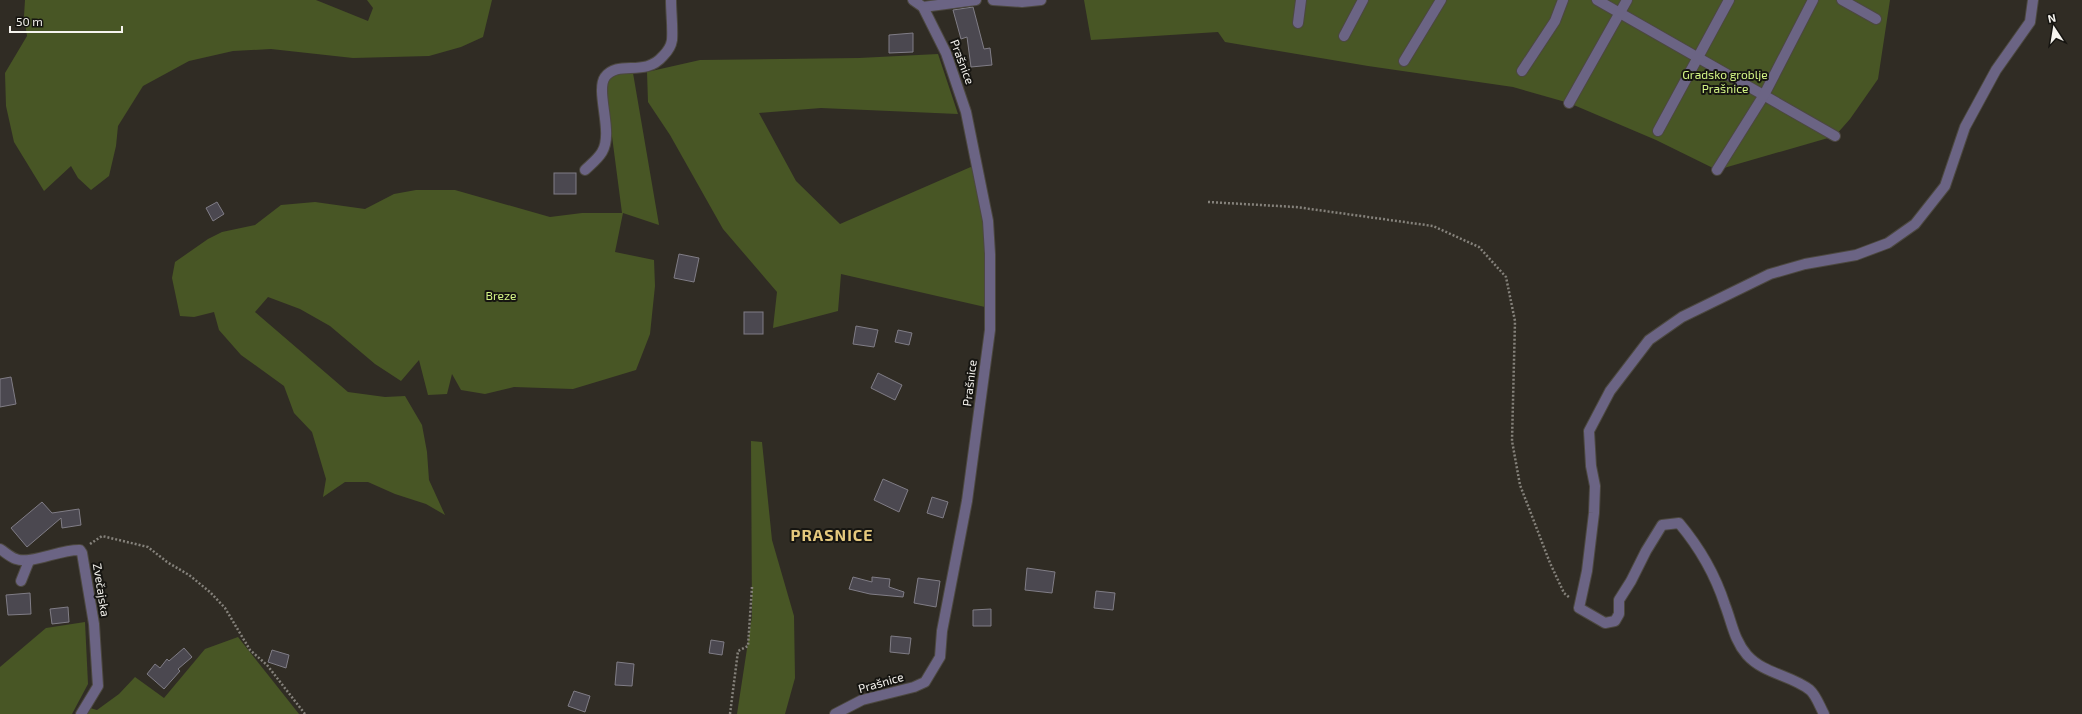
<svg xmlns="http://www.w3.org/2000/svg" width="2082" height="714" font-family="'Exo 2',sans-serif">
  <style>
    .green { fill: #485625 }
    .building { fill: #4b4850; stroke: #807d86 }
    .lines { fill: none; stroke-linecap: round; stroke-linejoin: round }
    .minor-casing { stroke: #4c4840; stroke-width: 12 }
    .path { stroke: #85827b; stroke-width: 2.5; stroke-dasharray: 2 2; stroke-linecap: butt }
    .minor { stroke: #6b6484; stroke-width: 10 }
    .labels { text-anchor: middle; stroke-width: 4; stroke-linejoin: round; paint-order: stroke }
    .street-label { font-size: 12px; fill: #f6f4ef; stroke: #161511 }
    .park-label { font-size: 12px; fill: #d3f485; stroke: #161511 }
    .district-label { font-size: 16px; font-weight: bold; letter-spacing: 1px; fill: #e5c97d; stroke: #161511 }
  </style>
  <rect width="100%" height="100%" fill="#302c24"/>
  <!-- green -->
  <g class="green">
    <path d="M25,0H316L368,21L373,8L367,0H492L483,37L461,47L429,56L353,58L271,49L233,51L189,61L143,86L118,126L116,146L109,176L91,190L78,178L71,166L44,191L14,142L6,106L5,73L27,36L24,16Z"/>
    <path d="M1084,0H1890L1878,79L1850,119L1835,136L1717,170L1656,140L1569,103L1513,87L1368,66L1225,42L1218,32L1091,40Z"/>
    <path d="M938,54L958,114L821,108L759,113L796,181L840,224L973,166L984,222L985,307L841,274L838,311L773,328L777,292L723,229L670,135L648,102L647,72L700,60L859,58Z"/>
    <path d="M633,73L659,225L623,213L615,252L654,260L655,286L650,334L636,370L573,389L514,387L485,394L461,390L452,374L447,394L428,395L419,360L401,381L375,364L330,326L300,309L268,297L255,312L348,392L385,397L405,396L422,425L427,452L429,480L445,515L426,504L395,494L368,482H345L323,497L326,479L312,432L294,413L284,386L241,355L219,330L214,312L194,317L180,316L172,278L175,262L208,239L222,232L255,225L281,205L315,202L365,209L394,194L416,190H455L550,217L582,213H622L604,75Z"/>
    <path d="M751,441L762,442L772,540L794,616L795,678L785,714H737L752,616Z"/>
    <path d="M85,622L88,684L72,714H0V667L46,628Z"/>
    <path d="M238,637L299,714H86L90,708L97,710L119,694L135,677L164,698L205,649Z"/>
  </g>
  <!-- building -->
  <g class="building">
    <path d="M973,7L984,49L990,48L992,65L971,67L967,37L961,39L953,10Z"/>
    <path d="M913,33V52L889,53V35Z"/>
    <rect x="554" y="173" width="22" height="21"/>
    <path d="M217,202L224,214L213,221L206,208Z"/>
    <path d="M679,254L699,258L694,282L674,278Z"/>
    <rect x="744" y="312" width="19" height="22"/>
    <path d="M856,326L878,330L874,347L853,344Z"/>
    <path d="M898,330L912,333L909,345L895,342Z"/>
    <path d="M878,373L902,385L895,400L871,388Z"/>
    <path d="M11,377L16,404L0,407V379Z"/>
    <path d="M883,479L908,490L899,512L874,500Z"/>
    <path d="M932,497L948,502L943,518L927,513Z"/>
    <path d="M42,502L52,513L79,509L81,525L62,528L61,518L27,547L11,528Z"/>
    <path d="M1027,568L1055,572L1052,593L1025,590Z"/>
    <path d="M853,577L872,582V577L890,579L889,587L904,592L903,597L870,594L849,589Z"/>
    <path d="M918,578L940,581L936,607L914,603Z"/>
    <path d="M1096,591L1115,593L1113,610L1094,608Z"/>
    <path d="M30,593L31,614L8,615L6,595Z"/>
    <path d="M68,607L69,622L52,624L50,609Z"/>
    <path d="M991,609V626H973V610Z"/>
    <path d="M891,636L911,638L909,654L890,652Z"/>
    <path d="M711,640L724,642L722,655L709,653Z"/>
    <path d="M184,648L192,657L178,669L180,671L164,689L147,674L155,664L160,668L167,659L169,661Z"/>
    <path d="M272,650L289,655L286,668L268,662Z"/>
    <path d="M617,662L634,664L632,686L615,685Z"/>
    <path d="M574,691L590,696L585,712L568,706Z"/>
  </g>
  <g class="lines">
    <defs>
      <g id="minor">
        <path d="M993,0L1022,2L1041,0"/>
        <path d="M1597,0L1835,136"/>
        <path d="M1842,0L1876,19"/>
        <path d="M923,7L976,0"/>
        <path d="M1298,23L1301,0"/>
        <path d="M1344,36L1363,0"/>
        <path d="M1404,61L1441,0"/>
        <path d="M1522,71L1555,21L1563,0"/>
        <path d="M1569,103L1627,0"/>
        <path d="M1658,131L1729,0"/>
        <path d="M585,170C590,165 598,159 602,152C614,133 595,91 605,77C619,59 644,78 663,56C668,51 671,47 672,40C673,27 671,13 671,0"/>
        <path d="M1717,170L1764,95L1813,0"/>
        <path d="M0,549C5,552 10,557 16,559C30,565 61,549 80,550L82,553L94,624L98,686L81,714"/>
        <path d="M21,581L29,561"/>
        <path d="M835,714L862,700L914,687L925,682L940,657L942,631L967,501L990,330V254L988,221L966,112L946,53L923,7L913,0"/>
        <path d="M1824,714C1820,707 1816,695 1810,690C1791,675 1764,674 1747,655C1734,640 1732,623 1725,605C1715,574 1700,548 1679,523L1662,525L1646,551L1631,581L1619,600V614L1615,621L1605,623L1579,608L1587,571L1594,513L1595,486L1591,466L1589,431L1610,391L1649,340L1682,317L1770,274L1805,264L1856,255L1888,243L1915,224L1945,186L1965,127L1996,70L2030,22L2033,0"/>
      </g>
    </defs>
    <!-- minor casing -->
    <use href="#minor" class="minor-casing"/>
    <!-- path -->
    <g class="path">
      <path d="M1208,202L1296,207L1433,226L1479,247L1506,277L1515,321L1512,441L1520,485L1550,563L1564,593L1570,598"/>
      <path d="M90,544L102,536L148,547L167,562L189,575L210,592L225,608L250,650L267,665L305,714"/>
      <path d="M730,714L738,651L748,646L752,587"/>
    </g>
    <!-- minor -->
    <use href="#minor" class="minor"/>
  </g>
  <g class="labels">
    <!-- street labels -->
    <g class="street-label">
      <text transform="translate(962 62) rotate(69)" y="4">Prašnice</text>
      <text transform="translate(970 383) rotate(-83)" y="4">Prašnice</text>
      <text transform="translate(101 590) rotate(81)" y="4">Zvečajska</text>
      <text transform="translate(881 683) rotate(-16)" y="4">Prašnice</text>
    </g>
    <!-- park labels -->
    <g class="park-label">
      <text x="1725" y="79">Gradsko groblje<tspan x="1725" dy="14">Prašnice</tspan></text>
      <text x="501" y="300">Breze</text>
    </g>
    <!-- district labels -->
    <g class="district-label">
      <text x="832" y="541">PRASNICE</text>
    </g>
  </g>
  <!-- north arrow -->
  <g transform="translate(2054 28) rotate(348)" stroke="#161511" stroke-width="3" paint-order="stroke">
  <path d="M0-3L7 15L0 10L-7 15Z" fill="#f6f4ef"/>
  <text y="-6" font-size="11" font-weight="bold" text-anchor="middle" fill="#f6f4ef">N</text>
  </g>
  <!-- scale -->
  <path d="M10 26v6h112v-6" fill="none" stroke="#f6f4ef" stroke-width="2"/>
  <text x="16" y="26" font-size="12" fill="#f6f4ef" stroke="#161511" stroke-width="3" paint-order="stroke">50 m</text>
</svg>
